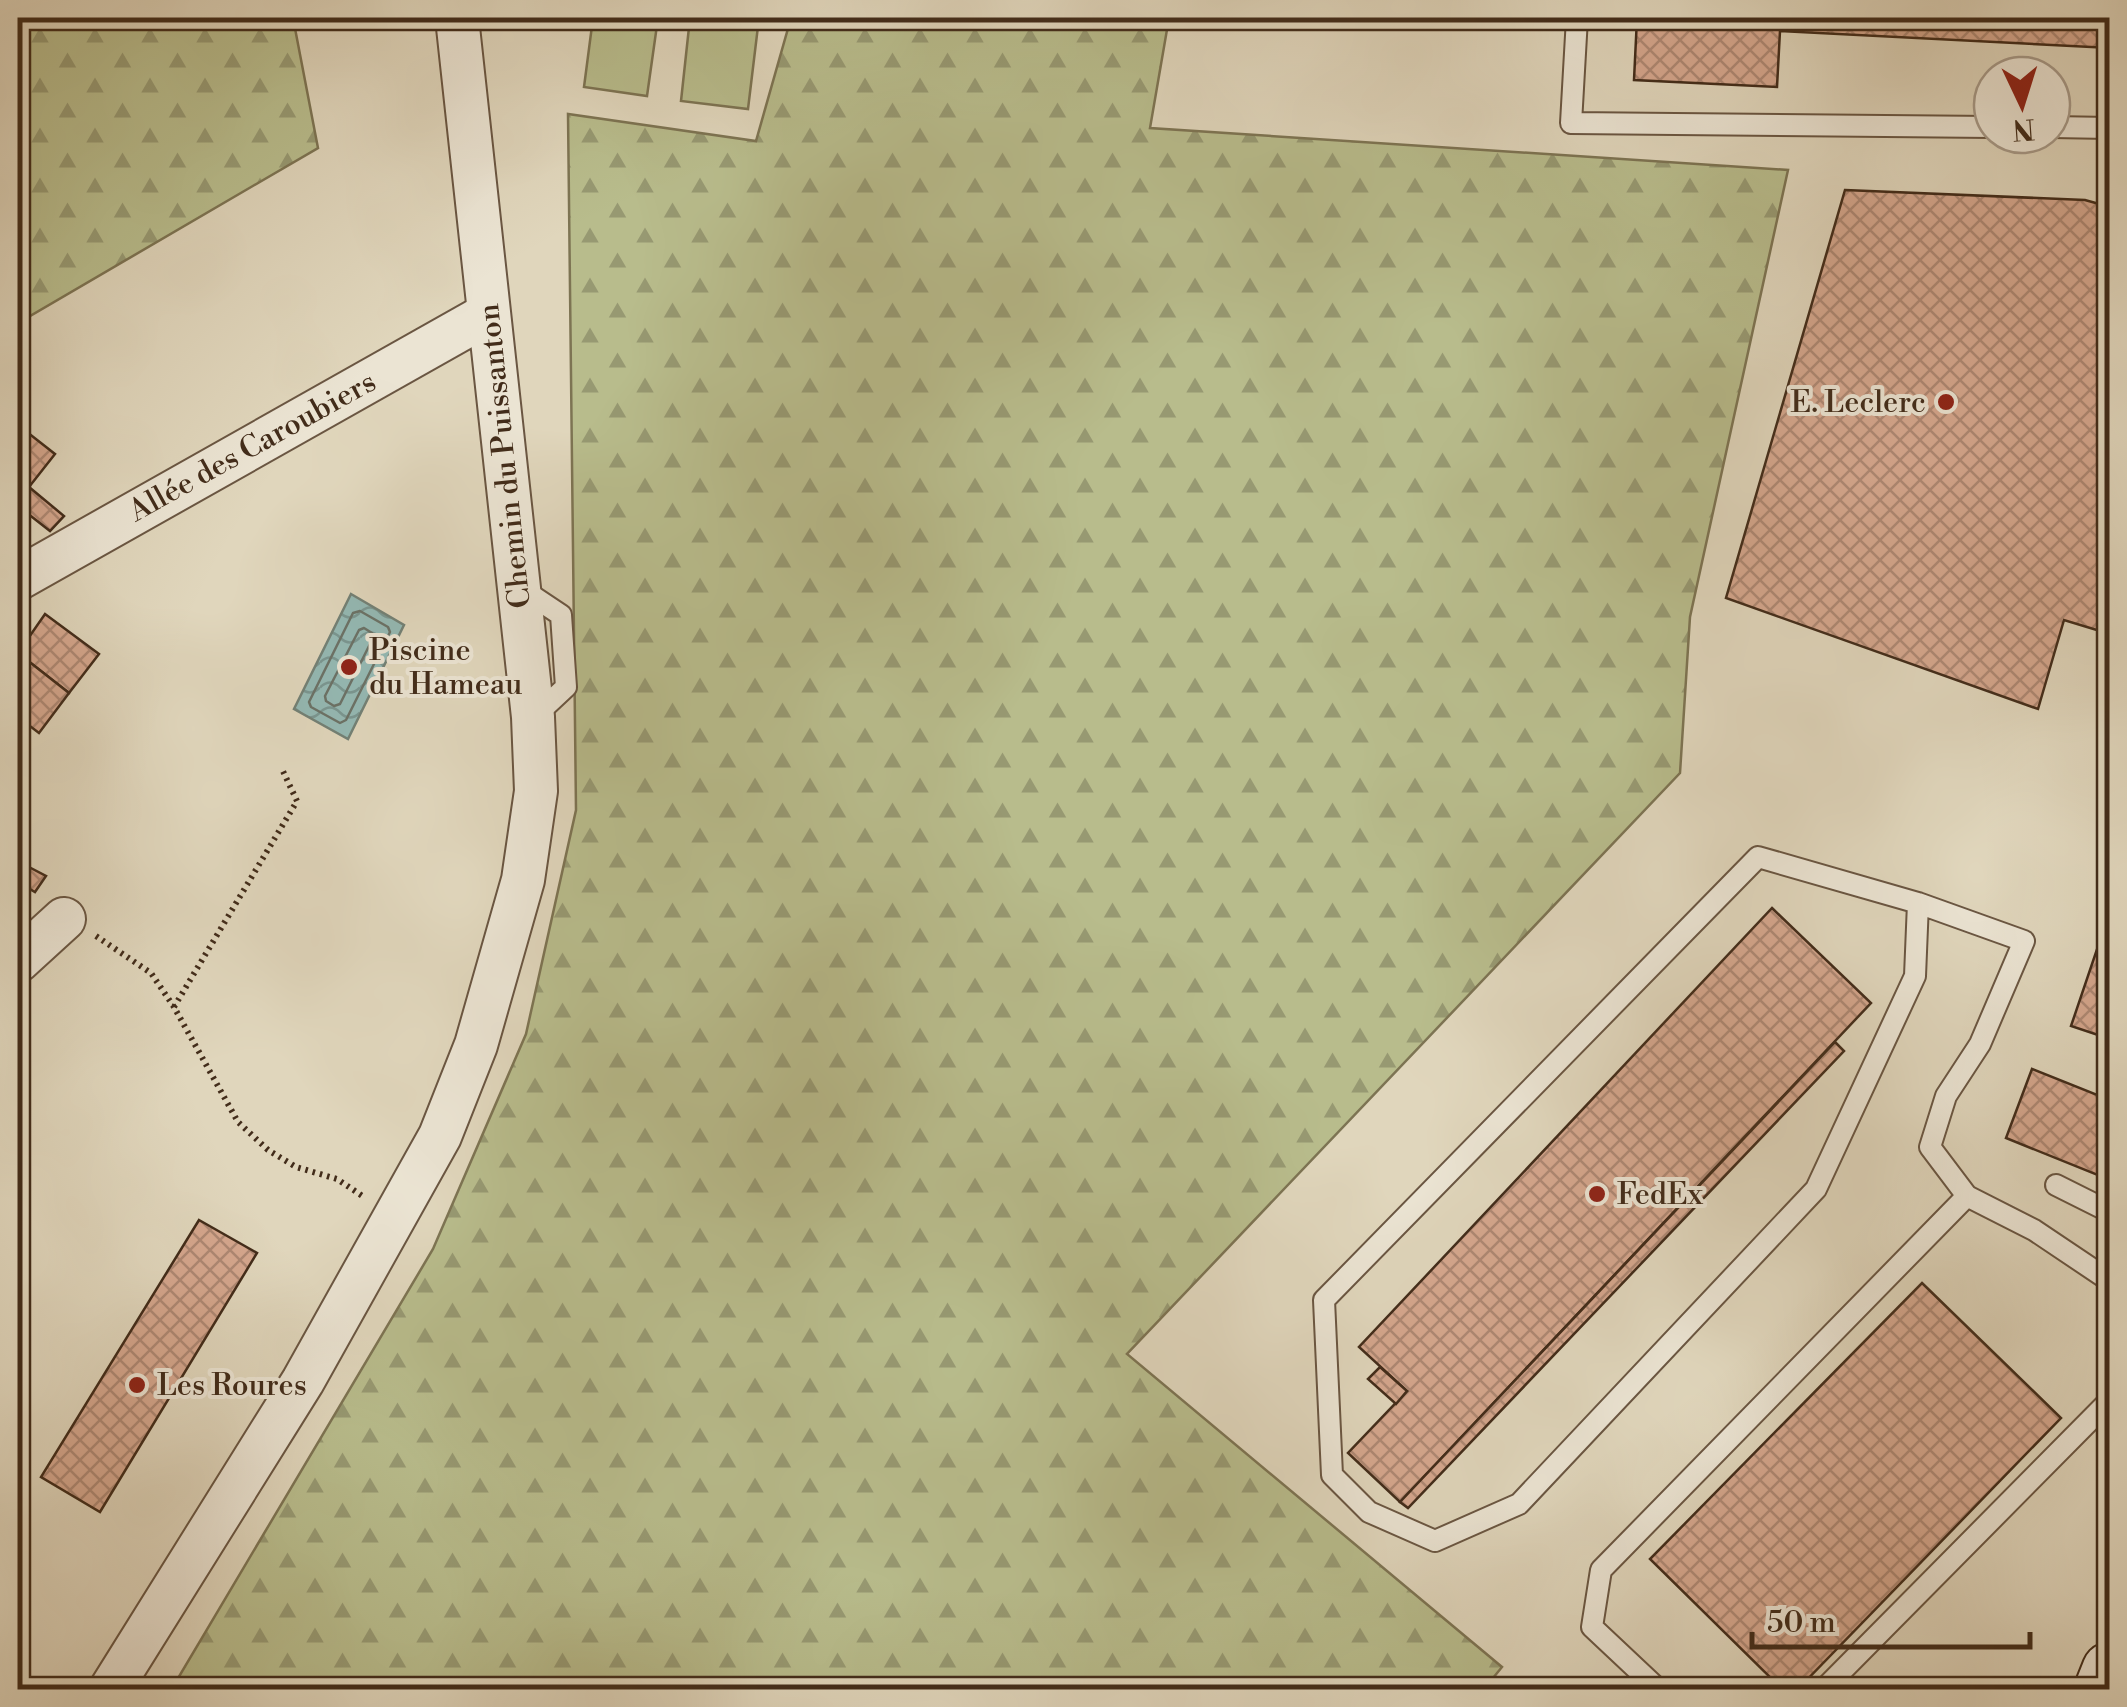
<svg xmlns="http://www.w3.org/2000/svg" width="2127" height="1707" font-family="'Libre Bodoni',serif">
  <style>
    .green { fill: #b8bc8c; stroke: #7d7453; stroke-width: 2.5 }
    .forest { fill: url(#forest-firs); stroke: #7d7453; stroke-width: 2.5 }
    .water { fill: url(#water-waves); stroke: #738176; stroke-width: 2.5 }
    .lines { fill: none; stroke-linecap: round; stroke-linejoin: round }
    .shore { stroke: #6b7267; stroke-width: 2.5 }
    .building { fill: url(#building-cross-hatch); stroke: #422c1a; stroke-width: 2.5 }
    .lane-casing { stroke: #6a5642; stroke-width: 24 }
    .street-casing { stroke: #6a5642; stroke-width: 46 }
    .secondary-casing { stroke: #422c1a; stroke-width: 59 }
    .path { stroke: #422c1a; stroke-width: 6; stroke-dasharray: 2.5 5; stroke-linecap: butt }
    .lane { stroke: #ebe4d3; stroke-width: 20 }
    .street { stroke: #ebe4d3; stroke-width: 42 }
    .secondary { stroke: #ebe4d3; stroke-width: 55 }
    .poi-dot { fill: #8f2418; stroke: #ebe4d3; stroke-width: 4 }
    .labels { text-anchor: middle; stroke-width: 8; stroke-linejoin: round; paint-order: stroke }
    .poi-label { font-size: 30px; fill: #422c1a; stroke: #ebe4d3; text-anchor: start }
    .street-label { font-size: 30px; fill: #422c1a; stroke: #ebe4d3 }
  </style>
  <defs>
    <pattern id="forest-firs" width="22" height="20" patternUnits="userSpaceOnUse" patternTransform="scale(2.5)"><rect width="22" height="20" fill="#b8bc8c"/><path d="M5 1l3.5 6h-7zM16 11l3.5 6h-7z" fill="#979972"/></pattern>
    <pattern id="water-waves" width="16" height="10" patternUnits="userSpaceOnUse" patternTransform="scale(2.5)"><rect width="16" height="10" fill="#94b9b4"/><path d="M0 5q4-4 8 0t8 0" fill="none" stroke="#7a9792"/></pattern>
    <pattern id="building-cross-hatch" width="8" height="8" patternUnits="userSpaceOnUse" patternTransform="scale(2.5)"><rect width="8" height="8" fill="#d5a78e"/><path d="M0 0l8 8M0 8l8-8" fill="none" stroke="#ae8873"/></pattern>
  </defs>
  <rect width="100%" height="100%" fill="#e0d6bc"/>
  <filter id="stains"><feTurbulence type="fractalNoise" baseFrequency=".002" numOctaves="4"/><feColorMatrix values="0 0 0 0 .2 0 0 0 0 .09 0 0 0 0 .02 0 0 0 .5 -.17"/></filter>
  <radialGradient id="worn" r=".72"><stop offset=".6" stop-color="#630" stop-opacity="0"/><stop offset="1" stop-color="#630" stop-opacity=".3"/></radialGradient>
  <!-- green -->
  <g class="green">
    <path d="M593,18H658L647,96L584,87Z"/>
    <path d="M690,18H759L748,109L681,101Z"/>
  </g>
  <!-- forest -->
  <g class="forest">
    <path d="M18,18H293L318,148L18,323Z"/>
    <path d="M791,18H1169L1150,128L1788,170L1690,617L1680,773L1127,1354L1502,1667L1484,1689L171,1690L433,1249L526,1034L576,810L568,114L756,141Z"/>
  </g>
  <!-- water -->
  <path class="water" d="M351,594L404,625L348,739L294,709Z"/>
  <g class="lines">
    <!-- shore -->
    <g class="shore">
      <path d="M360,611L388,627L390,632L346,720L340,723L311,707L309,702L353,613Z"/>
      <path d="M364,628L372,633L373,638L340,704L334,706L326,701L325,696L359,630Z"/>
    </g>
  </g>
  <!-- building -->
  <g class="building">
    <path d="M1637,18H2110V48L1780,31L1777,87L1634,80Z"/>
    <path d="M1845,190L2085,200L2110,207V634L2064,620L2038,709L1726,598Z"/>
    <path d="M18,425L55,454L29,487L64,516L50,531L18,506Z"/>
    <path d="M45,614L99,654L69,693L18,653Z"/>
    <path d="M18,653L69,693L39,733L18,717Z"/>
    <path d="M27,866L46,876L35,892L18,882Z"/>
    <path d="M1772,908L1871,1003L1400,1502L1348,1453L1407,1391L1359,1347Z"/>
    <path d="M2110,911V1039L2071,1026Z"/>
    <path d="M1835,1042L1844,1051L1408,1508L1400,1502Z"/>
    <path d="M2032,1069L2110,1100V1180L2006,1138Z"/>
    <path d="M199,1220L257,1253L100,1512L41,1477Z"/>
    <path d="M1922,1283L2061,1418L1797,1690H1783L1650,1559Z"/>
    <path d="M1380,1367L1407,1391L1396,1404L1368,1379Z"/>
  </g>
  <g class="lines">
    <defs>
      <g id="lane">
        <path d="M1577,18L1571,123L1992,127"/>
        <path d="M2052,127L2110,128"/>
        <path d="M522,589L561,615L566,687L535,716"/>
        <path d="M1918,903L1915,976L1816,1189L1519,1504L1435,1541L1369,1512L1332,1475L1324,1300L1758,857L1918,903L2024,941L1980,1044L1946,1096L1930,1147L1967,1196L2034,1230L2110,1281"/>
        <path d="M2056,1185L2110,1212"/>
        <path d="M1659,1690L1592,1627L1601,1570L1967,1196"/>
        <path d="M1823,1690L2110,1400"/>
      </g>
      <g id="street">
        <path d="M18,579L488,314"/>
        <path d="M18,961L64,919"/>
        <path d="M110,1690L303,1381L440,1136L476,1045L523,880L536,791L533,717L457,18"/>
      </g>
      <path id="secondary" d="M2102,1690L2110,1670"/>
    </defs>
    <!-- lane casing -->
    <use href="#lane" class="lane-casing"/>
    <!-- street casing -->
    <use href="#street" class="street-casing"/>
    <!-- secondary casing -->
    <use href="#secondary" class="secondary-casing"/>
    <!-- path -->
    <g class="path">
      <path d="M96,936L151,973L174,1007L238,1122L268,1150L296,1167L337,1179L364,1197"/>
      <path d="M174,1007L297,801L281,767"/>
    </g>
    <!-- lane -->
    <use href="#lane" class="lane"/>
    <!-- street -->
    <use href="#street" class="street"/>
    <!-- secondary -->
    <use href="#secondary" class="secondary"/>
  </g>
  <!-- markers -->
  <g class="poi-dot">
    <circle cx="1946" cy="402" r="10"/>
    <circle cx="349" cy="667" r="10"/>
    <circle cx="1597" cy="1194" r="10"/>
    <circle cx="137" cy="1385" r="10"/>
  </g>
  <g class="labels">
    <!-- poi labels -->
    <g class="poi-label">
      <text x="1926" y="412" text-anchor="end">E. Leclerc</text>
      <text x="369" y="660">Piscine<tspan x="369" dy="34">du Hameau</tspan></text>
      <text x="1617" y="1204">FedEx</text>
      <text x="157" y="1395">Les Roures</text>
    </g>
    <!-- street labels -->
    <g class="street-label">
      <text transform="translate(252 446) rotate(-29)" y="10">Allée des Caroubiers</text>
      <text transform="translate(504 456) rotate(-96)" y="10">Chemin du Puissanton</text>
    </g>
  </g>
  <!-- margin -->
  <rect width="2127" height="1707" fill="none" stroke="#e0d6bc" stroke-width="60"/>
  <rect x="20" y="20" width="2087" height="1667" fill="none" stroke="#422c1a" stroke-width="5"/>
  <rect x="30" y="30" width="2067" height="1647" fill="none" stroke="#422c1a" stroke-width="2.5"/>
  <!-- north arrow -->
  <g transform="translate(2022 105) rotate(176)"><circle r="48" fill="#ebe4d3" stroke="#a79a89" stroke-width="2.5"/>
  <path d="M0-8L18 38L0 25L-18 38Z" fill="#8f2418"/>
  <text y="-15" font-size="28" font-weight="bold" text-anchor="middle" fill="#422c1a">N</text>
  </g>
  <!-- scale -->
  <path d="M1752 1632v15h278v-15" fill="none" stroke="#422c1a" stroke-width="5"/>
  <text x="1767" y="1632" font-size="30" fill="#422c1a" stroke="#ebe4d3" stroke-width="8" paint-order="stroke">50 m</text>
  <rect width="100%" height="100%" filter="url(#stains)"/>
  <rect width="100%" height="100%" fill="url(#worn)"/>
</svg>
